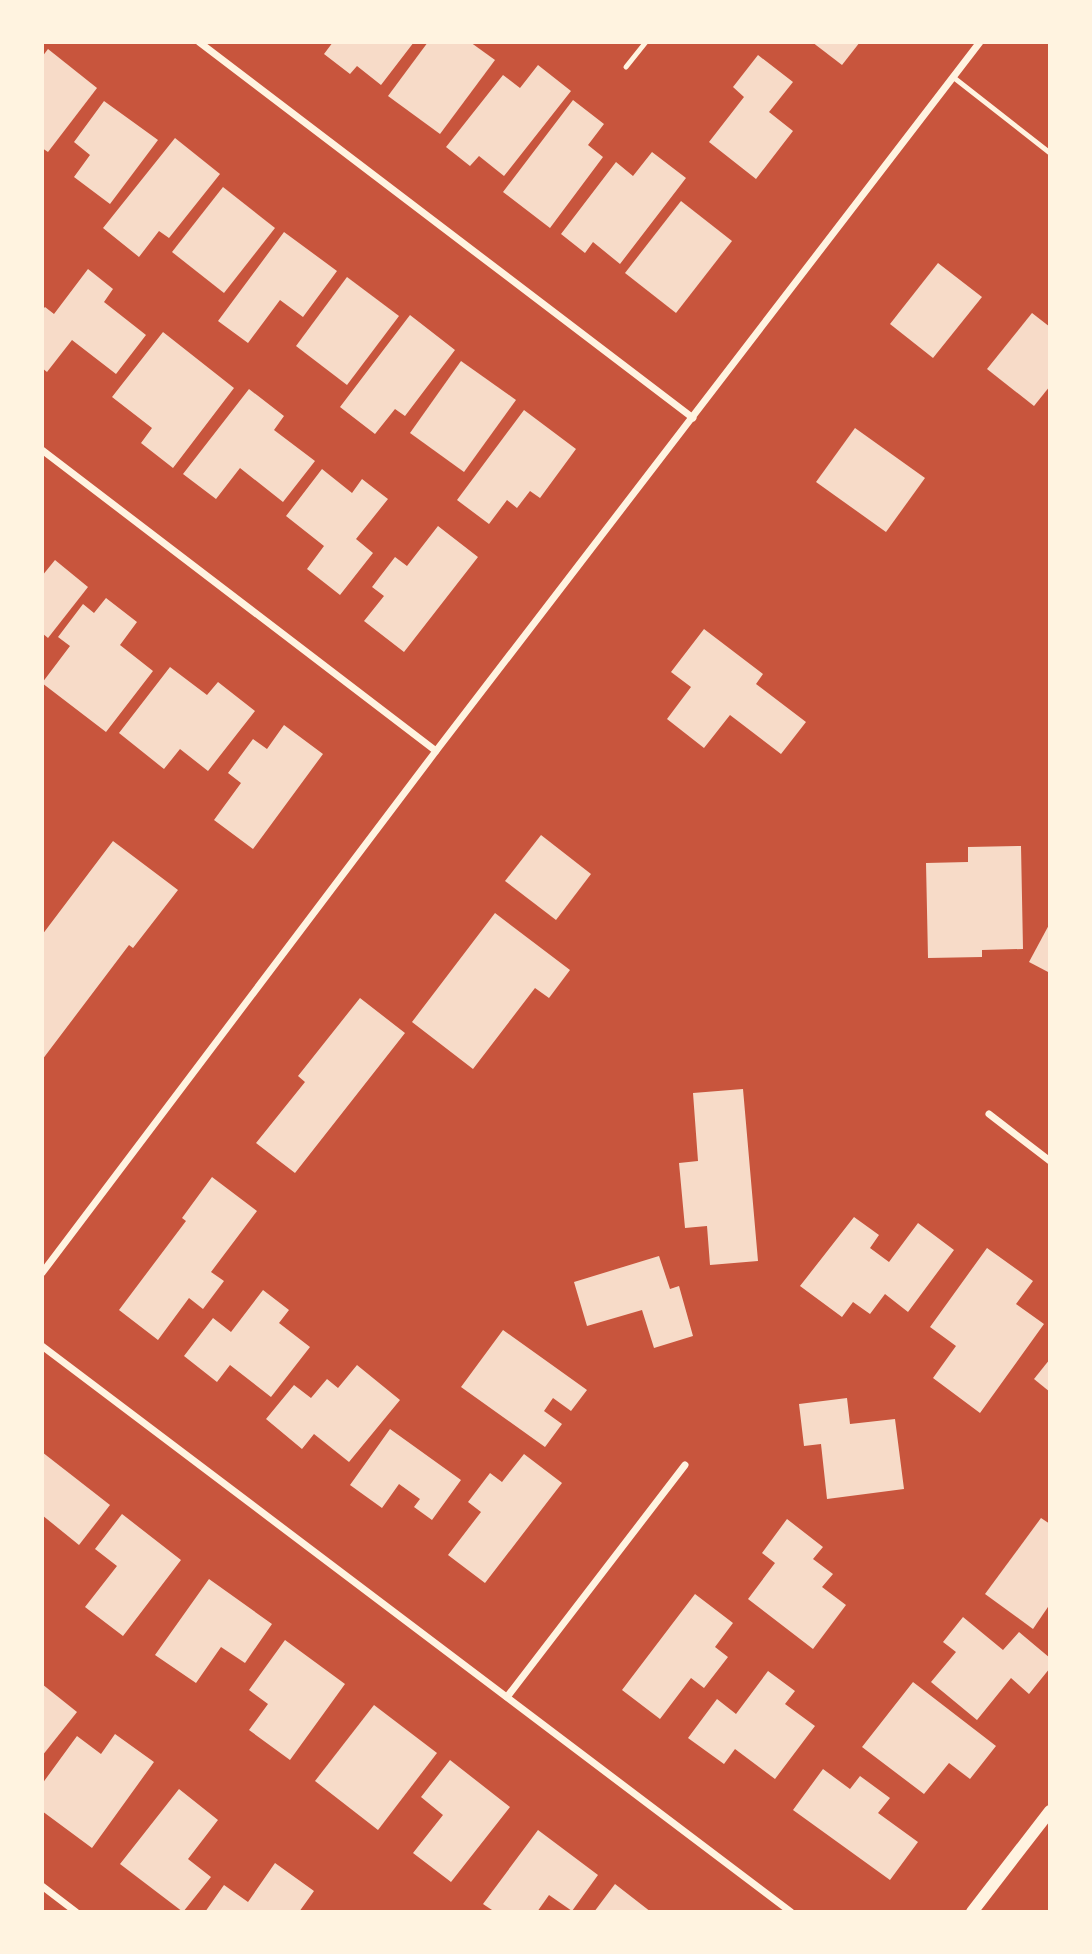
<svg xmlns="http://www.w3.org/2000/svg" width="1092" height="1954" font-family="Arial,sans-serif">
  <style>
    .building { fill: #f7dbc8 }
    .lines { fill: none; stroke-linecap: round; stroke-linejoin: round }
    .service { stroke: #fff3e0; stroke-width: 5 }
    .minor { stroke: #fff3e0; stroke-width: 7 }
    .tertiary { stroke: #fff3e0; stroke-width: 12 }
  </style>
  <rect width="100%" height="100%" fill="#c8553d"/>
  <!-- building -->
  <g class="building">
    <path d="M333,42H414L381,85L357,66L350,74L324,54Z"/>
    <path d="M428,42H470L495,60L440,134L388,96Z"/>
    <path d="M812,42H860L842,65Z"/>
    <path d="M48,49L97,88L48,152L42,148V57Z"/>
    <path d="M758,55L793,82L769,112L793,131L756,179L709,142L744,97L733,87Z"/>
    <path d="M538,65L571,91L504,176L479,156L470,166L446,147L503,75L520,88Z"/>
    <path d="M573,100L604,124L588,145L603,157L550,228L503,192Z"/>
    <path d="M104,101L158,140L110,204L74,177L90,155L74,142Z"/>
    <path d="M175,138L220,174L169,238L159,231L139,257L103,228Z"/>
    <path d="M652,152L686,178L620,264L593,242L585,253L561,234L616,162L633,176Z"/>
    <path d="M223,187L275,228L224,293L172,252Z"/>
    <path d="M681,201L732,241L676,313L625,273Z"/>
    <path d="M284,232L337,271L303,317L280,300L248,343L218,321Z"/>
    <path d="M938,263L982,297L933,358L890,324Z"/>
    <path d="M88,269L113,289L104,302L146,335L116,374L72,340L47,372L42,368V310L45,307L54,314Z"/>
    <path d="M347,277L399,316L347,385L296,346Z"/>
    <path d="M1032,313L1050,327V386L1034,406L987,369Z"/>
    <path d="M410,315L455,350L405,416L395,409L375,434L340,407Z"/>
    <path d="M163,332L234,388L173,468L141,443L152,428L112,397Z"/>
    <path d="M461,361L516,400L464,472L410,433Z"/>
    <path d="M249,389L284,416L274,430L315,461L283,502L240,468L216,499L183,474Z"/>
    <path d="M524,410L576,449L540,498L530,491L517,508L507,500L489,524L457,500Z"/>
    <path d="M855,428L925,478L886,532L816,482Z"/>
    <path d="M322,469L352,493L362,479L388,499L356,539L373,553L340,595L307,569L324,546L286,516Z"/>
    <path d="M438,526L478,557L404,652L364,621L384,596L372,587L395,557L407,566Z"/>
    <path d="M55,560L88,587L48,638L42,633V576Z"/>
    <path d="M106,598L137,622L120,645L153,671L106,732L42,683L70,646L58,637L83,604L94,613Z"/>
    <path d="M704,629L763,674L756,684L806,722L781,754L730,715L704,748L667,719L691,687L671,672Z"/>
    <path d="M170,667L207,695L218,682L255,711L208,771L180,749L164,769L119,733Z"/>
    <path d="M284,725L323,754L253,849L214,820L241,783L228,773L253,739L267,749Z"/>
    <path d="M541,835L591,874L556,920L505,881Z"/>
    <path d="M113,841L178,890L133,948L129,945L42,1060V935Z"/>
    <path d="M1021,846L1023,949L982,950V957L928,958L926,863L968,862V847Z"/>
    <path d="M495,913L570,970L549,998L535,988L473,1069L412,1022Z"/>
    <path d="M1050,923V973L1029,962Z"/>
    <path d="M360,998L405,1033L295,1173L256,1143L305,1082L298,1076Z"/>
    <path d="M743,1089L758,1261L710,1265L707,1226L685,1228L679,1163L698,1161L693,1093Z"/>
    <path d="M212,1177L257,1211L211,1272L224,1281L203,1309L189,1298L158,1340L119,1310L186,1221L182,1218Z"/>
    <path d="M854,1217L879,1235L870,1248L889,1262L918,1223L954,1250L908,1312L885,1294L870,1314L853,1302L842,1317L800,1286Z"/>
    <path d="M987,1248L1033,1281L1016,1304L1044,1324L980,1413L933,1378L956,1346L930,1327Z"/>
    <path d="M659,1256L670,1289L679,1286L693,1336L654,1348L642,1310L587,1326L574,1282Z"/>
    <path d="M263,1290L289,1310L279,1323L310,1347L271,1397L230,1365L217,1382L184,1356L213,1318L231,1332Z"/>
    <path d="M503,1330L587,1390L571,1411L553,1398L544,1411L562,1424L545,1447L461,1387Z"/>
    <path d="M1050,1359V1392L1034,1379Z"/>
    <path d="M357,1365L400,1400L349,1462L314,1434L302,1449L266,1419L294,1385L311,1398L327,1379L338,1388Z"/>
    <path d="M847,1398L850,1424L895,1419L904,1489L827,1499L821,1444L804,1446L799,1404Z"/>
    <path d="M390,1429L461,1480L432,1520L414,1507L420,1499L399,1484L382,1508L350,1485Z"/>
    <path d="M42,1452L110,1505L79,1545L42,1515Z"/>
    <path d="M524,1454L562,1483L485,1583L448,1555L481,1512L468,1502L490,1473L502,1482Z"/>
    <path d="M122,1514L181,1560L123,1636L85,1607L117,1566L95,1549Z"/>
    <path d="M1041,1518L1050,1524V1604L1033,1629L985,1594Z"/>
    <path d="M787,1519L823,1547L813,1559L833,1574L822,1587L846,1605L813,1649L748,1599L775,1563L762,1553Z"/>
    <path d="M209,1579L272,1624L245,1663L221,1647L196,1683L155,1655Z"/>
    <path d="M695,1594L733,1623L715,1647L728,1657L704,1688L691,1678L660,1719L622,1690Z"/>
    <path d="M963,1617L1003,1650L1019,1632L1050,1658V1668L1029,1694L1011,1678L977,1720L931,1682L956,1652L943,1642Z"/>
    <path d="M285,1640L345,1684L290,1760L249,1730L268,1704L249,1690Z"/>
    <path d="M768,1671L795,1691L785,1704L815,1726L775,1779L735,1749L724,1764L688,1738L717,1699L736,1714Z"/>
    <path d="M913,1682L996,1746L970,1779L949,1763L924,1794L862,1747Z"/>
    <path d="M42,1684L77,1712L42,1756Z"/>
    <path d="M374,1705L437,1753L378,1830L315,1781Z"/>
    <path d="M115,1734L154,1762L92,1848L42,1811V1784L77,1736L101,1754Z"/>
    <path d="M450,1760L510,1807L451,1882L413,1853L443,1815L421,1797Z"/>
    <path d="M823,1769L850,1789L860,1776L890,1798L878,1813L918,1842L890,1880L793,1810Z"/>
    <path d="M179,1789L218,1820L188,1859L211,1877L183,1912L120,1864Z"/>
    <path d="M538,1830L598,1875L572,1911L549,1895L537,1912H495L483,1904Z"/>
    <path d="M275,1863L314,1891L299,1912H205L224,1885L248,1902Z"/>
    <path d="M615,1884L651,1912H594Z"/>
  </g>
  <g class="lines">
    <!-- service -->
    <g class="service">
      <path d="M626,67L646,42"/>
      <path d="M953,77L1050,153"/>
    </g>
    <!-- minor -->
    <g class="minor">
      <path d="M199,42L693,418"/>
      <path d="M42,450L436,751"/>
      <path d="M989,1114L1050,1161"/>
      <path d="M42,1273L436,751L980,42"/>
      <path d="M42,1346L791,1912"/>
      <path d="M507,1697L685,1465"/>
      <path d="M42,1886L76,1912"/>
    </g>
    <!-- tertiary -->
    <path class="tertiary" d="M972,1912L1050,1811"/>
  </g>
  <!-- border -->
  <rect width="1092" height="1954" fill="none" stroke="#fff3e0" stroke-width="88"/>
</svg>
